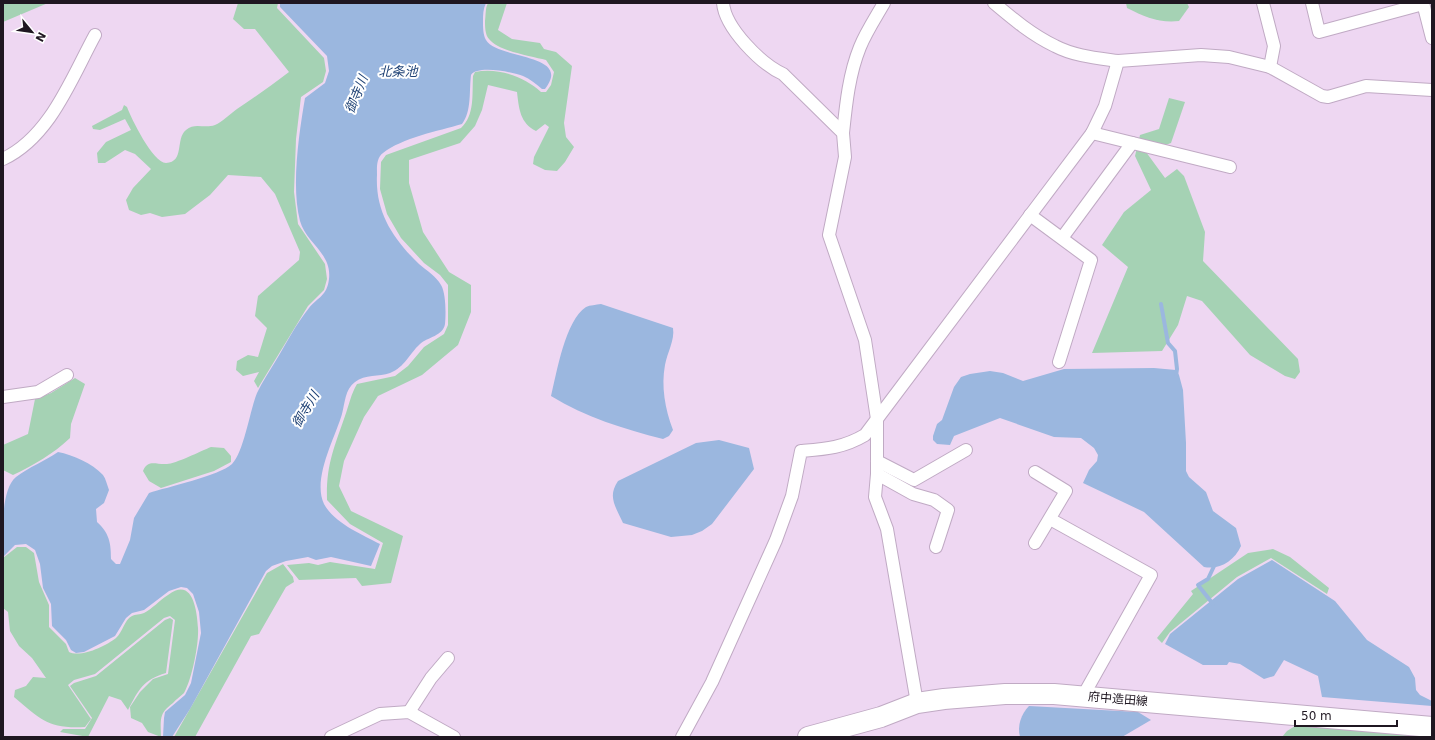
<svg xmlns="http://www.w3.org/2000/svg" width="1435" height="740" font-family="'DejaVu Sans','Noto Sans JP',sans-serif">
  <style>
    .green { fill: #a5d2b4 }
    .water { fill: #9bb7df }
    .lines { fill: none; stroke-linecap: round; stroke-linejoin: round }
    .stream { stroke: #9bb7df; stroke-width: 4 }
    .minor-casing { stroke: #c0aac4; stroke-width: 14 }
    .primary-casing { stroke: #c0aac4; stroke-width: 22 }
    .minor { stroke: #fff; stroke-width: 12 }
    .primary { stroke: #fff; stroke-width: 20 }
    .labels { text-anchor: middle; stroke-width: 4; stroke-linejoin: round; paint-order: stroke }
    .street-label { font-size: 12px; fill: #1f1721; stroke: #fff }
    .water-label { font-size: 13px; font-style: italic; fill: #1f4275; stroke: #fff }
  </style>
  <rect width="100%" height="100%" fill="#eed7f2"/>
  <!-- green -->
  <g class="green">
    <path d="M5,3H48L3,22V4Z"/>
    <path d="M238,3H278L277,8L324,58L326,71L323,82L301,97L296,139L294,192L298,224L325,264L327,279L324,290L308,306L258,388L254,381L259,372L243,376L236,370L237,361L248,355L258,357L267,328L255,316L258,296L299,260L300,252L275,194L261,177L228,175L210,195L185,214L162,217L150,213L141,215L129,210L126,200L133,188L151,169L135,154L125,150L105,163H98L97,153L106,142L131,130L125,119L100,130L93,129L92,126L122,110L124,105L127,107C131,118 153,163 166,163C185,162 175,139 186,130C195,122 204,129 215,125C222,122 230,114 237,109C255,97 272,85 289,72L255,29H244L233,19Z"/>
    <path d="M488,3H507L498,30L512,39L540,43L544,49L556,52L572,66L564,123L566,137L574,147L565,162L557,171L545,170L533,164L534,157L549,127L545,124L536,131C520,123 519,109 517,92L488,85L482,110L475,126L460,143L409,160V183L423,232L449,272L471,285V312L458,345L422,375L378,396L364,417L344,461L339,486L351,511L403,536L391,583L362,586L356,578L299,580L287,565L309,563L318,565L330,562L375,569L383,543L350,524L327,500C326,465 334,448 345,416C349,405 351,394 357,384L395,376L408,366L424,347L444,334L448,325V285L440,275L424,263L401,238L387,214L380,189L381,162L386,155L461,128C475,115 472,95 473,76L475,72C498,67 525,77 541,92H546L551,85L554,72L546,60C531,56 498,51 489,39C485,35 485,26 485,21C486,14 485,9 488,3Z"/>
    <path d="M1126,3H1187L1189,7L1179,21C1159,23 1145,17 1127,8Z"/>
    <path d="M1169,98L1185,102L1171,143L1146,152L1165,178L1177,169L1184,176L1205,232L1203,261L1298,359L1300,372L1295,379L1285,376L1250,355L1202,301L1187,296L1178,325L1162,351L1092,353L1128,267L1102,245L1124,212L1151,190L1135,156L1140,135L1159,129Z"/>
    <path d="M75,378L85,384L71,424L70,438C53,454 34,465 13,475L3,470V445L28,434L35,399L51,393Z"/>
    <path d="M211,447L224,448L231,456V462L214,471L161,488L149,481L143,471C148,459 156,465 167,464C175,464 201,451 211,447Z"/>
    <path d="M17,547H26L34,553L39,582L49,605V627L66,644L69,652C81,658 106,646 116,638C123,632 124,620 132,616C135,614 140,615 144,613C152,609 160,600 168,595C193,576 197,611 198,628C199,644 192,679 184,693C181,696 176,699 173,703C158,714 161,720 161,737L148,732L142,723L131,718L130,707L140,692L153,679L168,674L175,620L170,616L164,618L95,674L74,680L68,685L91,719L85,727C49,729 41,720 14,697L15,690L26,686L33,677L46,678L32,658L19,646L10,631L8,612L3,608V558Z"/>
    <path d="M1273,549L1290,557L1329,588L1327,594L1271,558L1237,577L1170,632L1162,643L1157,638L1193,594L1191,591L1248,553Z"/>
    <path d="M283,564L293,577L294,582L286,587L259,634L251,636L195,737H174L267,573Z"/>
    <path d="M170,618L173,620L166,673C143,680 139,689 128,710L121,700L109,696L88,737L60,732L63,729H85L92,718L70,686L74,683L96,676L165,620Z"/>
    <path d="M1300,723L1432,733V737H1282L1287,731Z"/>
  </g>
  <!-- water -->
  <g class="water">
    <path d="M280,3H486C483,9 483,15 483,21C483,27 483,35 486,40C498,60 573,53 545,89H542C536,84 530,79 523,76C513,72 477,65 471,75C469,90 472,111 462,124C438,131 402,138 383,153C376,158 377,168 377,175C375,212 393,239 419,264C427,271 436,276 441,285C446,293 446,314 445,324C443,336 428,337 420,344C409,354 405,367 390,373C379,377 365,374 355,382C345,389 345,403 342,414C335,438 312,479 324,504C334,523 363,535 380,544L371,566L331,557L316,560L308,557L286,561L272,566L266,571L190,709L172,737H163L164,718L165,712L185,695L191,683L201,633L199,612L193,594L187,588L181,587L169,591L144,610L132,613L126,618L115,636L84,652L76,653L71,650L66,640L52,626L51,604L43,588L40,564L35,550L26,544L15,545L3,557C3,536 0,490 16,477C29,467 45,461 58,452C73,455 92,463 103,475C106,479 107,485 109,490L104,503L96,509L97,522C109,533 111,542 111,559L116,564H120L130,540L134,518L149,493C167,487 219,476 232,464C244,452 250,410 257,393C262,382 269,372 275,362C286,344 296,324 309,308C318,297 327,296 329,279C332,253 306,243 300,221C291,187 299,133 305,98L325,83L329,71L327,56L280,7Z"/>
    <path d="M601,304L673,328C675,340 667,353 665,365C661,386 665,409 673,430L669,436L663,439C624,429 585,417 551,396C557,372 565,321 586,307C590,305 596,305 601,304Z"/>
    <path d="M1154,368L1176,370L1179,375L1183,390L1186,443V471L1189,477L1206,492L1213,511L1236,528L1241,546C1234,561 1220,570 1204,567L1144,512L1083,483L1089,470L1097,461L1098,455L1094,448L1081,438L1054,437L1000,418L954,436L950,445L937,444L933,440V436L937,424L942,420L954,387L961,377L970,374L990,371L1003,373L1023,381L1064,369Z"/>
    <path d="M719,440L749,448L754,469L712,524L702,531L692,535L671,537L623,523C616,507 607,497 618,481L696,443Z"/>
    <path d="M1272,560L1335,601L1367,640L1409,667L1415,678L1416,690L1420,695L1432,701V706L1322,697L1318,676L1284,660L1274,676L1264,679L1240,664L1229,662L1227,665H1203L1165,644L1170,634L1238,579Z"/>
    <path d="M1029,706L1138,712L1151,720L1122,737H1020C1017,726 1021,714 1029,706Z"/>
  </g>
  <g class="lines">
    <!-- stream -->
    <g class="stream">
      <path d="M1161,304L1168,343L1175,351L1177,369L1176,376"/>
      <path d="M1213,604L1198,585L1208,579L1215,564"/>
    </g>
    <defs>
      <g id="minor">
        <path d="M723,3C725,28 761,64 783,74L843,133L845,157L829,235L865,340L877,419V474L875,497L887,529L917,703"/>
        <path d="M994,3C1013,19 1032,35 1055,46C1074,56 1097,58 1118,61"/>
        <path d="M1263,3L1274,46L1270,67"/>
        <path d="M1312,3L1319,32L1423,4"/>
        <path d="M1423,3L1432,38"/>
        <path d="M843,133C846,104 849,74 860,47C866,32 876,17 884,3"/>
        <path d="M1092,133L1230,167"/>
        <path d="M3,159C50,137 71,79 95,35"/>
        <path d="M1030,215L1091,260L1059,362"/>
        <path d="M1062,238L1132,143"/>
        <path d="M3,397L38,392L67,375"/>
        <path d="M877,461L914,480L966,450"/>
        <path d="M877,474L913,494L934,500L948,510L936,547"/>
        <path d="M1050,519L1151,575L1083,696"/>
        <path d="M1035,543L1066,491L1035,472"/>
        <path d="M409,712L431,678L448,658"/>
        <path d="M331,737L380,714L409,712L454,737"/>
        <path d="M682,737L712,682L776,540L792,496L801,451C825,449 843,448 865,435L1092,133L1105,106L1118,61L1201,55L1229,57L1270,67L1322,96L1328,97L1366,86L1432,90"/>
      </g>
      <path id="primary" d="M808,737L881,717L917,703L944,699L1005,694H1054L1432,727"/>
    </defs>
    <!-- minor casing -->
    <use href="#minor" class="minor-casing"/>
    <!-- primary casing -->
    <use href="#primary" class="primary-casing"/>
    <!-- minor -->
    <use href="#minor" class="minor"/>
    <!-- primary -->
    <use href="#primary" class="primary"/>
  </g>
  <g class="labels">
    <!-- street labels -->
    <g class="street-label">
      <text transform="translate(1118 699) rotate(5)" y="4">府中造田線</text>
    </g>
    <!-- water labels -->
    <g class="water-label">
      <text x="398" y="76">北条池</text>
      <text transform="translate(356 94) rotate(-68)" y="5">御寺川</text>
      <text transform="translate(305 409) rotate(-59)" y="5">御寺川</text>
    </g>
  </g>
  <!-- border -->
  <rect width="1435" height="740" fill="none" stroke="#1f1721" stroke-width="8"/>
  <!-- north arrow -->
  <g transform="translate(32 32) rotate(119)" stroke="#ffffff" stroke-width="3" paint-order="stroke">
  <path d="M0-3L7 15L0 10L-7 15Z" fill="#1f1721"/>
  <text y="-6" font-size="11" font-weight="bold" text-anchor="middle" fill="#1f1721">N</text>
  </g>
  <!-- scale -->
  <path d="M1295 720v6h102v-6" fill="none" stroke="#1f1721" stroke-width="2"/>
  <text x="1301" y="720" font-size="12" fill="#1f1721" stroke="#ffffff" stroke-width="3" paint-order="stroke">50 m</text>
</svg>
